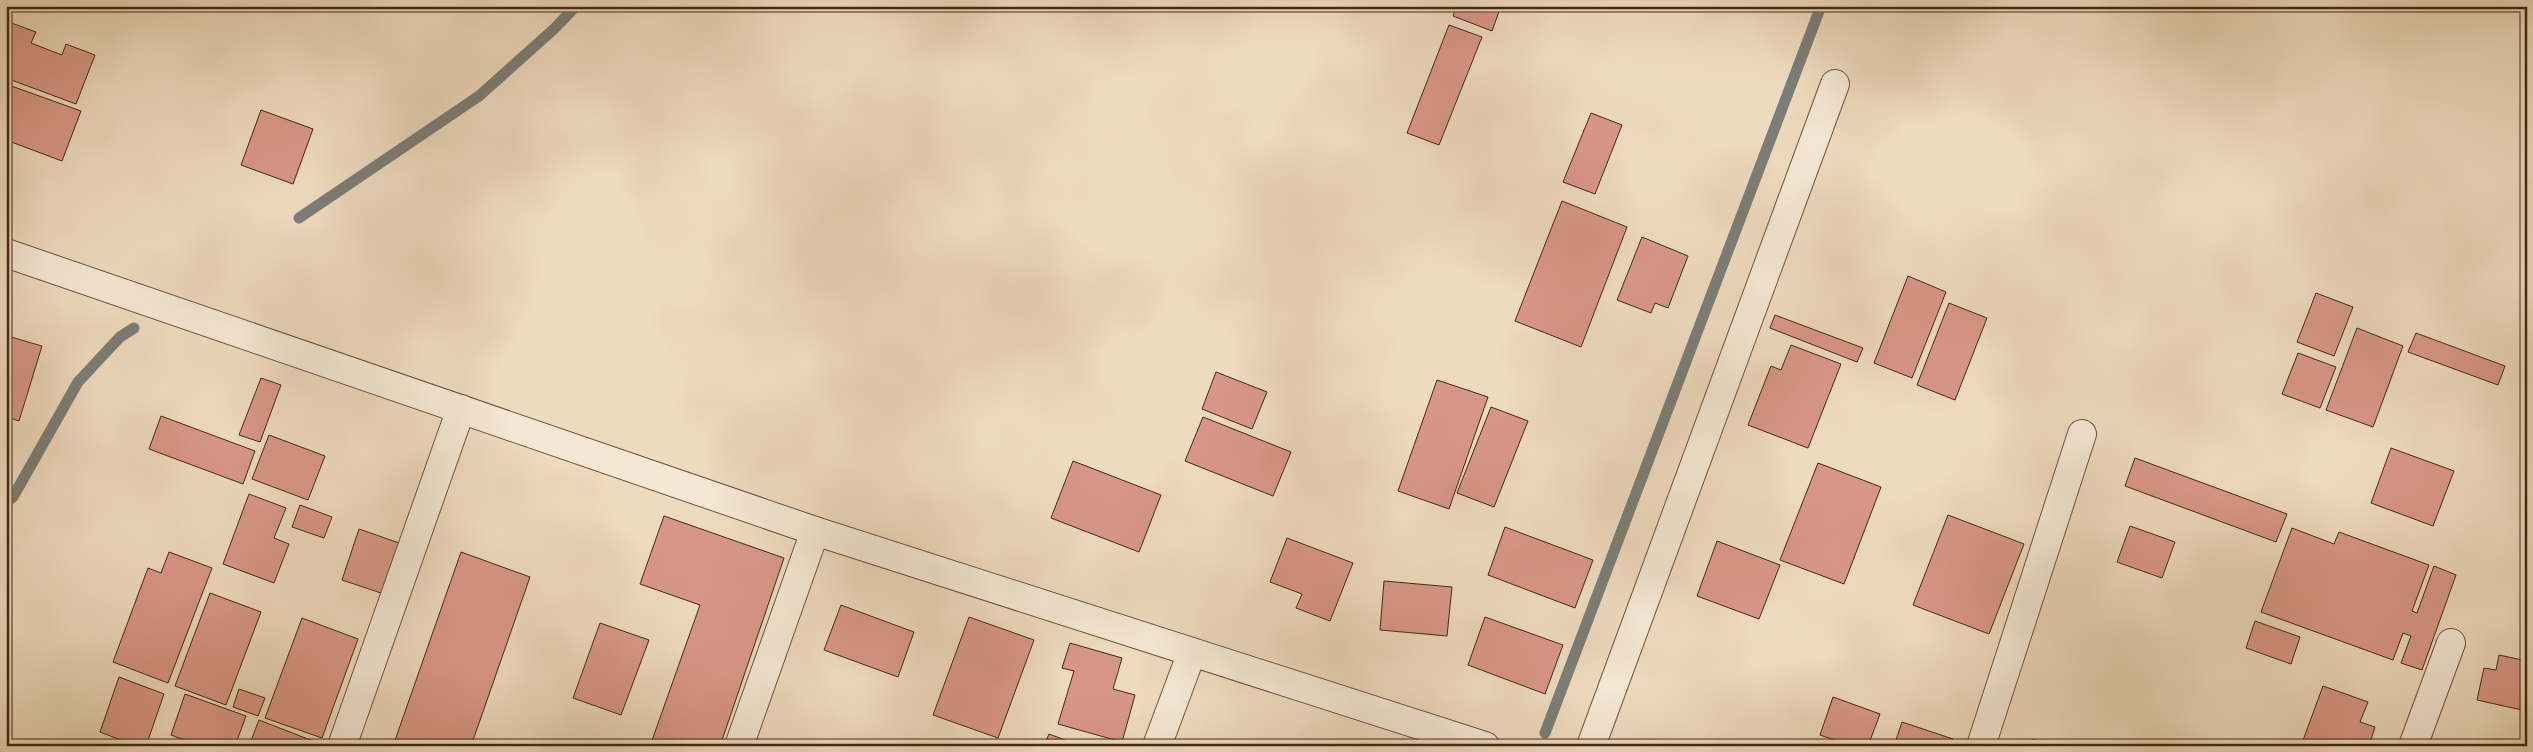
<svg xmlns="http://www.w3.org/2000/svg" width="2533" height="752" font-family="'IM FELL DW Pica',serif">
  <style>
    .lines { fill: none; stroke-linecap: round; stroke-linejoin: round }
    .stream { stroke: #7b7e78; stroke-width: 11 }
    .building { fill: #d89786; stroke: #442813 }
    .minor-casing { stroke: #6e543e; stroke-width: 30 }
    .minor { stroke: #f4e7d4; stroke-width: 28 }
  </style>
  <rect width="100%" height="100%" fill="#eedabd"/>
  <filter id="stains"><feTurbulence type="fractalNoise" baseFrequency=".004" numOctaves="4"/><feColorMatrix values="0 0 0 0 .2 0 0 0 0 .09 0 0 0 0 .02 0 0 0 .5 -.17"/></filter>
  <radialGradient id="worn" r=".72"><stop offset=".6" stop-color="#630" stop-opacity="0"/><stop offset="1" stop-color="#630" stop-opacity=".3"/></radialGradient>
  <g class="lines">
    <!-- stream -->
    <g class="stream">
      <path d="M299,218L479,96L555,28L576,6"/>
      <path d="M6,502L13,497L78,382L120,337L134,328"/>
      <path d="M1545,733L1821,6"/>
    </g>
  </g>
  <!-- building -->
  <g class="building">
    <path d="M1457,6H1501L1492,31L1453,16Z"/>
    <path d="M6,21L36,32L31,43L62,55L66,44L95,55L76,104L6,78Z"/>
    <path d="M1449,25L1482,37L1439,145L1407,133Z"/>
    <path d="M6,84L81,111L62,161L6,140Z"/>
    <path d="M261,110L313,129L293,184L241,165Z"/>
    <path d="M1591,113L1622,125L1595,194L1563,182Z"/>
    <path d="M1562,201L1627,227L1581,347L1515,321Z"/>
    <path d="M1642,237L1688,256L1668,308L1655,303L1651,313L1617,300Z"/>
    <path d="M1908,276L1946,292L1912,378L1874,363Z"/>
    <path d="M2316,293L2353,307L2334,356L2297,342Z"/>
    <path d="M1949,303L1987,318L1955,400L1917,385Z"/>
    <path d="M1775,315L1863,348L1857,362L1770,328Z"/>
    <path d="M2357,328L2403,346L2373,427L2326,410Z"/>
    <path d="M2416,333L2505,366L2498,385L2408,352Z"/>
    <path d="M11,337L42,346L19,421L6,417V352Z"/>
    <path d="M1791,345L1841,364L1808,448L1748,425L1771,366L1781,370Z"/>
    <path d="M2298,353L2336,367L2320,408L2282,394Z"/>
    <path d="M1216,372L1267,392L1252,429L1202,409Z"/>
    <path d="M261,378L281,385L260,442L239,435Z"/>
    <path d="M1437,380L1488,397L1449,509L1398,491Z"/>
    <path d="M1491,407L1528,421L1494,507L1457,493Z"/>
    <path d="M161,416L255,451L243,484L149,449Z"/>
    <path d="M1203,417L1291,452L1273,496L1185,461Z"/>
    <path d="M269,435L325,456L308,500L252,479Z"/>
    <path d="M2391,448L2454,471L2433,526L2371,503Z"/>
    <path d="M2135,458L2287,514L2276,542L2125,486Z"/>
    <path d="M1073,461L1161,495L1139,552L1051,518Z"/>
    <path d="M1818,463L1881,487L1844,584L1780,560Z"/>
    <path d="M249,494L286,508L274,538L289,544L274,583L223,564Z"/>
    <path d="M300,505L332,517L324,538L292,527Z"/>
    <path d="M1948,515L2024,544L1989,634L1913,605Z"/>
    <path d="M664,516L784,558L720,746H650L700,605L640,584Z"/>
    <path d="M2130,526L2175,542L2162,578L2117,562Z"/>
    <path d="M1505,527L1593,560L1575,608L1488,575Z"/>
    <path d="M2292,528L2334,544L2339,532L2429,565L2412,611L2417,613L2434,566L2456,575L2422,670L2401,663L2411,636L2403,633L2393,660L2261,612Z"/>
    <path d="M359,529L405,545L387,595L342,580Z"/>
    <path d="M1287,538L1353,563L1330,621L1296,608L1302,594L1270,582Z"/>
    <path d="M1717,541L1780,565L1759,619L1697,596Z"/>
    <path d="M169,552L212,568L168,683L113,662L148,568L161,573Z"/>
    <path d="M461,552L530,577L471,746H393Z"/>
    <path d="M1384,581L1452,587L1447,636L1380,630Z"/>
    <path d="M210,593L261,612L226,705L175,686Z"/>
    <path d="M841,605L914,632L898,677L824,650Z"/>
    <path d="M969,617L1034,640L998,738L933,715Z"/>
    <path d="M1485,617L1563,645L1545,694L1468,665Z"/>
    <path d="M302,618L358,639L322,738L265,718Z"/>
    <path d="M2255,621L2300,637L2291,664L2246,648Z"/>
    <path d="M600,623L649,640L621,715L573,698Z"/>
    <path d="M1070,643L1122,658L1113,689L1135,695L1122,742L1058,724L1074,671L1062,668Z"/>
    <path d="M2499,655L2527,661V691L2522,710L2477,700L2484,668L2496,670Z"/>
    <path d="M119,677L164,694L146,746H136L100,732Z"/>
    <path d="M2323,686L2368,702L2360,722L2375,727L2369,746H2310L2302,743Z"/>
    <path d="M239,689L265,698L258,716L233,707Z"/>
    <path d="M185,694L246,716L235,746H200L171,735Z"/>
    <path d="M1833,697L1880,714L1868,746H1851L1820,735Z"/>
    <path d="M259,720L313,741L311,746H249Z"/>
    <path d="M1902,722L1953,739L1950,746H1894Z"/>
    <path d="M1049,734L1081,746H1044Z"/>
    <path d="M2033,739L2051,746H2031Z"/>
  </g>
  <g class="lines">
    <defs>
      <g id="minor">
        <path d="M6,253L815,531L1485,746"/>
        <path d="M342,746L461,409"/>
        <path d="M739,746L815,531"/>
        <path d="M1157,746L1192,652"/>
        <path d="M1591,746L1835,84"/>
        <path d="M1981,746L2082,434"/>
        <path d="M2413,746L2451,643"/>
      </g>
    </defs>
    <!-- minor casing -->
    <use href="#minor" class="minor-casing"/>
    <!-- minor -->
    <use href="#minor" class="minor"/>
  </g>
  <!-- margin -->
  <rect width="2533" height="752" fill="none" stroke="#eedabd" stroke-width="25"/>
  <rect x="8" y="8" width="2518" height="737" fill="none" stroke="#442813" stroke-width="2.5"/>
  <rect x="12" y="12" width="2508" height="727" fill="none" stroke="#442813"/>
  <rect width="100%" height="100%" filter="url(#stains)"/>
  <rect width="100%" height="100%" fill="url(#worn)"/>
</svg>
